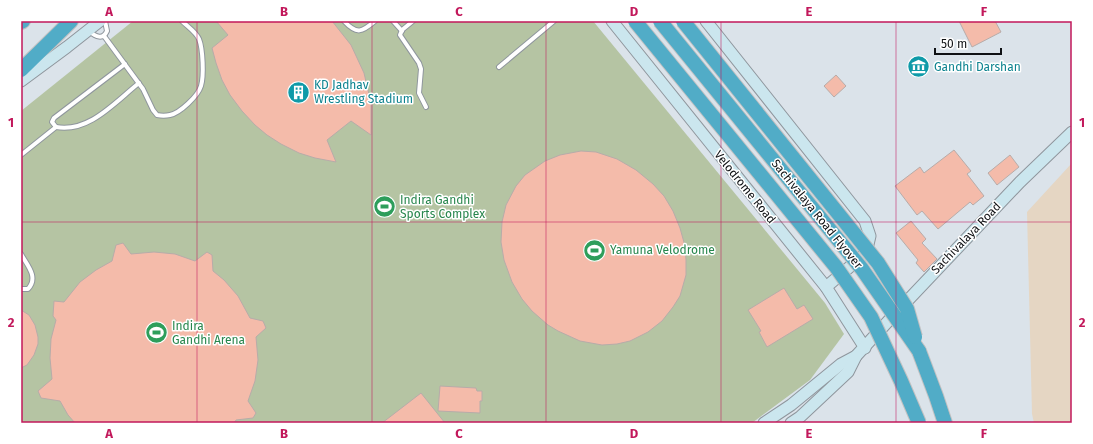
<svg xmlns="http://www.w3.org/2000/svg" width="1093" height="444" font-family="'Fira Sans',sans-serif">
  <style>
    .industrial { fill: #e5d6c3 }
    .green { fill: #b5c4a3 }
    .building { fill: #f4bbaa; stroke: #b7aca9 }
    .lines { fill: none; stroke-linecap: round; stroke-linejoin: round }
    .lane-casing { stroke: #8f969d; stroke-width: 6 }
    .secondary-casing { stroke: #8f969d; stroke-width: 13 }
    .highway-casing { stroke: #c1c1c2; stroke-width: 16 }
    .lane { stroke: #fff; stroke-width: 4 }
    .secondary { stroke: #cbe6ee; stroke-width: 11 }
    .highway { stroke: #51acc7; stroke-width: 14 }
    .highway-bridge-casing { stroke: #c1c1c2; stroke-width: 16; stroke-linecap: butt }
    .highway-bridge { stroke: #51acc7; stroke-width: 14 }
    .grid { fill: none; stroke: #c2185b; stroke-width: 1; stroke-opacity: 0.55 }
    .labels { text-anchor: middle; stroke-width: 3; stroke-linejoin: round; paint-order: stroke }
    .culture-label { font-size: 12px; fill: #0d838f; stroke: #fff; text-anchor: start }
    .street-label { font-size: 12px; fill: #0f1114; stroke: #fff }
    .leisure-label { font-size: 12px; fill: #27864d; stroke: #fff; text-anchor: start }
    .neatline { fill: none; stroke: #c2185b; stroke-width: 1.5 }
    .grid-label { font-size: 13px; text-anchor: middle; font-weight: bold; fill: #c2185b }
  </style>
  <rect width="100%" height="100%" fill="#dbe3ea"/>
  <!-- industrial -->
  <path class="industrial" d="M1072,163V423H1034L1032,414L1027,212Z"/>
  <!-- green -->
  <path class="green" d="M133,21H593L825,303L844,334L810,380L752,423H21V111Z"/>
  <!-- building -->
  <g class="building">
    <path d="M216,21H332L351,45L364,73L371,103V135L351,121L327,140L336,162L315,158L299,153L281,144L267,135L255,125L242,111L230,95L222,80L216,63L212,48L228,35Z"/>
    <path d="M959,21H995L1001,32L972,47Z"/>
    <path d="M836,75L846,86L834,97L824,86Z"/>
    <path d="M954,150L971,171L967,174L984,196L973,205L970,202L938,229L922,211L917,215L895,186L920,167L924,173Z"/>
    <path d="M581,151L596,152L617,159L636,170L653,184L664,196L673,211L680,228L685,246L686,260V275L680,296L673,307L662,321L648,332L630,341L617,344L602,345L580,341L558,331L548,325L532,311L522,299L512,282L504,260L501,242L502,222L506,205L516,186L525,175L545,161L560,155Z"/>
    <path d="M1010,155L1019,167L997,185L988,173Z"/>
    <path d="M911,221L926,239L922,243L937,259L924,272L916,263L918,260L896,233Z"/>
    <path d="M123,243L131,254L154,252L175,254L195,261L207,252L212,255L213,271L224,280L238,296L250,318L263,321L266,328L256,337L258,360L255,381L248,401L256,413L253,418L236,420L234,423H75L68,415L60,401L41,398L38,391L52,379L50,358L51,339L56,320L53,316L54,301L64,302L80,282L96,270L112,261L116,245Z"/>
    <path d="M784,288L797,309L804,305L813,319L767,347L759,332L761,331L748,310Z"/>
    <path d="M21,310L29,315L35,325L38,337V344L34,355L27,365L21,368Z"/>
    <path d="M440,386L476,388L477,391H482V401H480V413L438,411Z"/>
    <path d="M421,393L445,423H382Z"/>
  </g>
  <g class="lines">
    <defs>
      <g id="lane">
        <path d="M344,21C357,35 362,32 375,21"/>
        <path d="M393,21L402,31"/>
        <path d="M413,21L402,30L400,35L419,63L421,69L419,93L426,107"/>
        <path d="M89,31C96,37 103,40 107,31L105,21"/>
        <path d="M104,36L143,89L153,110L157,115C162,116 165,116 170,115C180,113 198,96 201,86C204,76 203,49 199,39C196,32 188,27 182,21"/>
        <path d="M499,67L554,21"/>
        <path d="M56,127C89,133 115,102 139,83"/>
        <path d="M21,155L56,127L52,122L54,118L125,64"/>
        <path d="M21,254C27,265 39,277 28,289H21"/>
      </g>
      <g id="secondary">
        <path d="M612,21L826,287L865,348"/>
        <path d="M706,21L865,221L870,236L866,253L826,287"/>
        <path d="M21,81L67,47L100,21"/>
        <path d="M764,423L791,405L841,364L856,356L892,317L1020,182L1072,132"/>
        <path d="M791,423L800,417L848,372L856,356"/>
      </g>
      <g id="highway">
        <path d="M21,22L23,21"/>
        <path d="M21,70L71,21"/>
        <path d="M919,351L936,396L945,423"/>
      </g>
    </defs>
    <!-- lane casing -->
    <use href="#lane" class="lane-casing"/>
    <!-- secondary casing -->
    <use href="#secondary" class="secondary-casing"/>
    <!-- highway casing -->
    <use href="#highway" class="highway-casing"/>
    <!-- lane -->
    <use href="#lane" class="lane"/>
    <!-- secondary -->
    <use href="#secondary" class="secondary"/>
    <!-- highway -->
    <use href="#highway" class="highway"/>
    <defs>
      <g id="highway-bridge">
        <path d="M635,21L836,267L871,317L901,381L919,423"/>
        <path d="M660,21L862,269L919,351"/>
        <path d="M683,21L878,263L907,309L915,337"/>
      </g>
    </defs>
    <!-- highway-bridge casing -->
    <use href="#highway-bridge" class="highway-bridge-casing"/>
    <!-- highway-bridge -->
    <use href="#highway-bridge" class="highway-bridge"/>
  </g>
  <!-- grid -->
  <path class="grid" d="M197,21V423M372,21V423M546,21V423M721,21V423M896,21V423M21,222H1072"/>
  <!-- icons -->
  <defs>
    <symbol id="museum-disc" viewBox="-11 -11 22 22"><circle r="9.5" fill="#0f9aa8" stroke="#fff"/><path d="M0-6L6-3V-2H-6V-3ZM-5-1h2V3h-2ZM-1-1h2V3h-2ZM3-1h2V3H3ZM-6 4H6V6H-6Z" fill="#fff"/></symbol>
    <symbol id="building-disc" viewBox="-11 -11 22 22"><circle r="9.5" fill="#0f9aa8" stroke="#fff"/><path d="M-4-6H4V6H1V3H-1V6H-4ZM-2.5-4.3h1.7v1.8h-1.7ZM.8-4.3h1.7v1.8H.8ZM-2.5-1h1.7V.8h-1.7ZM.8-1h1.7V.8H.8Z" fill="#fff"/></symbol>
    <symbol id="stadium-disc" viewBox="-11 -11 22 22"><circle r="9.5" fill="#2e9e5b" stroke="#fff"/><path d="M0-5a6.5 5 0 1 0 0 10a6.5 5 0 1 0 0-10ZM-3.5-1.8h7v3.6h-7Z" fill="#fff"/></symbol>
  </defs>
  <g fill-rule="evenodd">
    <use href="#museum-disc" x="906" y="54" width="25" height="25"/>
    <use href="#building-disc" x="286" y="80" width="25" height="25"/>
    <use href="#stadium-disc" x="372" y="194" width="25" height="25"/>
    <use href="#stadium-disc" x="582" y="238" width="25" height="25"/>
    <use href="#stadium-disc" x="144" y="320" width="25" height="25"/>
  </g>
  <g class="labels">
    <!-- culture labels -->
    <g class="culture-label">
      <text x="934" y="71">Gandhi Darshan</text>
      <text x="314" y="89">KD Jadhav<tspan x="314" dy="14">Wrestling Stadium</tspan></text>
    </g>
    <!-- street labels -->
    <g class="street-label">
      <text transform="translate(745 187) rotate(51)" y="4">Velodrome Road</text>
      <text transform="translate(817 214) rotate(51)" y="4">Sachivalaya Road Flyover</text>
      <text transform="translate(966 238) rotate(-46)" y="4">Sachivalaya Road</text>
    </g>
    <!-- leisure labels -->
    <g class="leisure-label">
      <text x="400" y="204">Indira Gandhi<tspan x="400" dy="14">Sports Complex</tspan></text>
      <text x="610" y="254">Yamuna Velodrome</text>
      <text x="172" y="330">Indira<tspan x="172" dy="14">Gandhi Arena</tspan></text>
    </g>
  </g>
  <!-- border -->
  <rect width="1093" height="444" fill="none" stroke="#ffffff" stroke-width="44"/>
  <!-- scale -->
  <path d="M935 48v6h66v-6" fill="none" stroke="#0f1114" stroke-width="2"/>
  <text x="941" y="48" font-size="12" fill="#0f1114" stroke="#ffffff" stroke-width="3" paint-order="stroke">50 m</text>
  <rect x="22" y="22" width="1049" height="400" class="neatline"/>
  <g class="grid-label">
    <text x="109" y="16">A</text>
    <text x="284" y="16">B</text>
    <text x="459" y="16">C</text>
    <text x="634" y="16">D</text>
    <text x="809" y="16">E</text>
    <text x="984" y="16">F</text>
    <text x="11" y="127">1</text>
    <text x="1082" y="127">1</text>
    <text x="11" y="327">2</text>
    <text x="1082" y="327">2</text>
    <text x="109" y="438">A</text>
    <text x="284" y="438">B</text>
    <text x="459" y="438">C</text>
    <text x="634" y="438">D</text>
    <text x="809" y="438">E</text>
    <text x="984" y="438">F</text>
  </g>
</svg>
